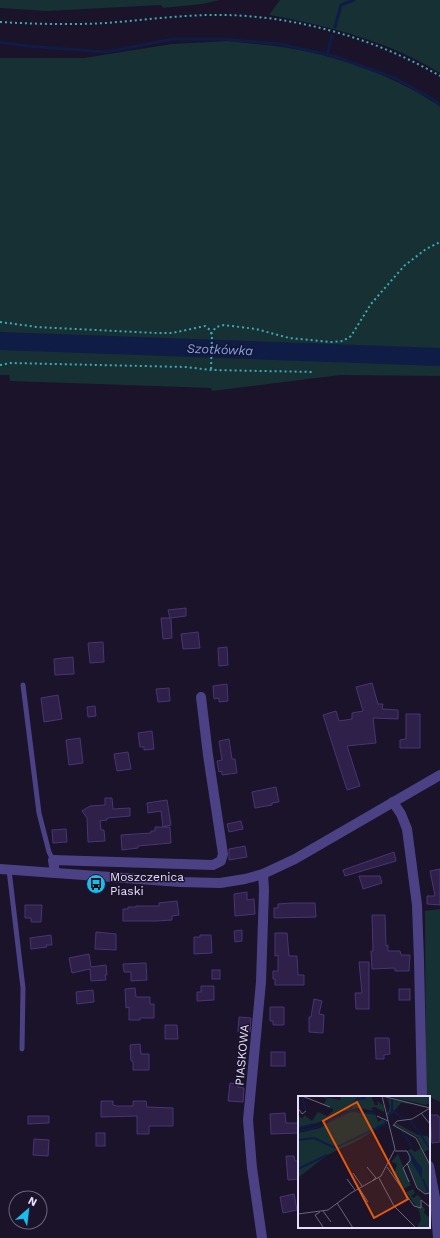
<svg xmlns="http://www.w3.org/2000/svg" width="440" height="1238" font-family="'Work Sans',sans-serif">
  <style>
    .green { fill: #163033 }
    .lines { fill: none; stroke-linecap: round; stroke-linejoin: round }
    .stream { stroke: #0f1c46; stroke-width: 3 }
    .river { stroke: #0f1c46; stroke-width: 18 }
    .building { fill: #2e2049; stroke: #493474 }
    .path { stroke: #39acb5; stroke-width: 2; stroke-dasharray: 2 3; stroke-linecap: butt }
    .service { stroke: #4d4185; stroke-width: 5 }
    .minor { stroke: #4d4185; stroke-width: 10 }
    .tertiary { stroke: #4d4185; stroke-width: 10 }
    .labels { text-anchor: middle; stroke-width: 3; stroke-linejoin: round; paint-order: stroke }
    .poi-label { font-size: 12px; fill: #e5defd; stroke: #1a132a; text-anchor: start }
    .street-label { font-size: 12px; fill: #e5defd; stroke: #1a132a }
    .water-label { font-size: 13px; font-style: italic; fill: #73a8f6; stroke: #1a132a }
    .inset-river { fill: none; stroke: #0f1c46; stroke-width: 2 }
    .inset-road { fill: none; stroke: #6b647e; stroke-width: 1 }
    .view { fill: #e8590c; fill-opacity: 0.15; stroke: #e8590c; stroke-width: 2 }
    .inset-edge { fill: none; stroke: #e5defd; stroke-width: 2 }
  </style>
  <rect width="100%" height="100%" fill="#1a132a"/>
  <!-- green -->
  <g class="green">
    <path d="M0,0H220L202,4L163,8L161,5L47,11L0,8Z"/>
    <path d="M280,0H440V73C388,41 329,26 269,15Z"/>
    <path d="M228,41C247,43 265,45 283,47C327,54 372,68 411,89C421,94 431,101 440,106V376L340,375L212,391L211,388L10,381L9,375H0V58H84L172,44Z"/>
    <path d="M440,909V1102L426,1095L425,911Z"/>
  </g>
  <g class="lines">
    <!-- stream -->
    <g class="stream">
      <path d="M335,27L341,5L354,0"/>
      <path d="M0,42L26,46L106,52L173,39H223L280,44L334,56L395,78L431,98L440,105"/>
      <path d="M327,55L332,36"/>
    </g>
    <!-- river -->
    <path class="river" d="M0,341L440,357"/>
  </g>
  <!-- building -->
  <g class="building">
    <path d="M186,608V616L171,618L172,638L163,639L161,618H170L168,610Z"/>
    <path d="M198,632L200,648L183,649L181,634Z"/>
    <path d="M103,642L104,662L90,663L88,643Z"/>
    <path d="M227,647L228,665L219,666L218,648Z"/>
    <path d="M73,657L74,674L55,675L54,659Z"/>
    <path d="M372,683L378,704H383L382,709L398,710V719L373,718L376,743L347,746L360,786L347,790L323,715L336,711L339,721L352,719V713L363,711L356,687Z"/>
    <path d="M227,684L228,701L219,702V698L214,699L213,686Z"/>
    <path d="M169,688L170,701L158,702L156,689Z"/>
    <path d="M58,695L62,719L44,722L41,698Z"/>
    <path d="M95,706L96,716L88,717L87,707Z"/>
    <path d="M406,714H420V748H400V740L406,739Z"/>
    <path d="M152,731L154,749L144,750V747H140L138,733Z"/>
    <path d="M80,738L83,763L69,765L66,740Z"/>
    <path d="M229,739L232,759H235L237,773L222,775V771L219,772L217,761L222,760L219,741Z"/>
    <path d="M128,752L131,769L117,771L114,754Z"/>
    <path d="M276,787L279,802L272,803V805L255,808L252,792Z"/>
    <path d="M105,798H112L113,809L130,808V816L107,818V820L100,821L101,830H104L105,841L88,842L87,818L82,811L90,806L105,805Z"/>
    <path d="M167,800L171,825L163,827L161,811L148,813L147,803Z"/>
    <path d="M241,821L243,829L229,832L227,824Z"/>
    <path d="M155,827H170L171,843L138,846V848L122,850L121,835L151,833V831H155Z"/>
    <path d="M66,829L67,842L53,843L52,830Z"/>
    <path d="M245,846L247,857L229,860V849Z"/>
    <path d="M394,852L396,861L345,876L343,870Z"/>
    <path d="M440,869V905L427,904V896H435L430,871Z"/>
    <path d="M359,876H380L382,883L363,889Z"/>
    <path d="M247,892V900L254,899L255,914L235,916L234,894Z"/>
    <path d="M177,901L179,915L172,916V920L156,921H123V909H128V907H136V906H159V903Z"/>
    <path d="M292,903H315L316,917L274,918V908H278V904Z"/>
    <path d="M25,905H42L41,922H31V918H25Z"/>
    <path d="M372,915H385L386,946L388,945V951H400L401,955H410L409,971H395V968L372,969L371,951H373Z"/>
    <path d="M242,930V941L235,942L234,931Z"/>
    <path d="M96,932L116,934V950L95,949Z"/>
    <path d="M275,933H287L289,956H297L298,975H304V985H275V979H273V971H278V955L275,956Z"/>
    <path d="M51,935L52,945H46L47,947L31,949L30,938Z"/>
    <path d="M200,935H211L212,953L194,954V937H200Z"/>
    <path d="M89,954L91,967L106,965L107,975H105L106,980L91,981L90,969L72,973L69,958Z"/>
    <path d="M359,962H369V1009H356L355,993H362Z"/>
    <path d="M146,963L147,980L131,981V972H124L123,964Z"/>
    <rect x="212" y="970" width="8" height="9"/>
    <path d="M201,986H214V1000L197,1001V992H201Z"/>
    <path d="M135,988L136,997H150V1004H154V1018H140V1020H129V1007L126,1008L125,989Z"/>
    <rect x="399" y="989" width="11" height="11"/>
    <path d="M93,990L94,1002L77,1004L76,992Z"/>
    <path d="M314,999L322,1001L319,1014L324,1015L323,1033L309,1032V1017H311Z"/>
    <path d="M270,1007H284V1025H273V1021H270Z"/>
    <path d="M239,1017L251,1018L250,1032H238Z"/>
    <path d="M165,1025H177L178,1039H165Z"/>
    <path d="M375,1038H389L390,1054L384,1055V1059H376Z"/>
    <path d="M140,1044L141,1054H149V1070H133V1061H131L130,1045Z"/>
    <rect x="271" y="1052" width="14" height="14"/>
    <path d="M230,1083L238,1084V1087L244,1088L243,1102L228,1101Z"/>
    <path d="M101,1101H113V1105L117,1106H133V1101H146L147,1107L173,1108V1126H149V1134H137V1116L101,1117Z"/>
    <path d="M285,1113L286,1123H298V1133L271,1134L270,1114Z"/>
    <path d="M430,1115H438V1117H440V1142L432,1143Z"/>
    <path d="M28,1116H49V1123L28,1124Z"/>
    <rect x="96" y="1133" width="9" height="13"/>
    <path d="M34,1139L49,1140L48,1156L33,1155Z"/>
    <path d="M286,1156H294L295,1161H299V1179L288,1180Z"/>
    <path d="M294,1194L297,1210L283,1213L280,1197Z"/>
  </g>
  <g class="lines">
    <!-- path -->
    <g class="path">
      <path d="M0,22C35,24 70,25 106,23C146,20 186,14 227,15C300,17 376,39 440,76"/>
      <path d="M0,322L37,327L157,333H172L205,326L210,330L212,335L211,370"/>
      <path d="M211,334L216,327L224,325L256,329L289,338L331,342L343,341L351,336L371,304L404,266L426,249L440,242"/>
      <path d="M0,365L11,363L186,367L211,370L314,372"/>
    </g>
    <!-- service -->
    <g class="service">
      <path d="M23,685L39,813L49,852L53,860"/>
      <path d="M9,870L23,988L22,1049"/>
    </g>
    <!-- minor -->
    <g class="minor">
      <path d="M393,802L401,814L407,829L417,905L419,960L422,1097"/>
      <path d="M55,873L53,860L213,865L221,861L223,854L208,755L201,697"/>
      <path d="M429,1166L435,1198L438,1238"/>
      <path d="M262,1238L252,1168L248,1120L261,982L264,890L263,874"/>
    </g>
    <!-- tertiary -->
    <path class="tertiary" d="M0,869L180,882L220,883L245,879L263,874L295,859L440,775"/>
  </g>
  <!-- icons -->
  <defs>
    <symbol id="bus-disc" viewBox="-11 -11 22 22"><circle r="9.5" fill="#17bdef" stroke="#1a132a"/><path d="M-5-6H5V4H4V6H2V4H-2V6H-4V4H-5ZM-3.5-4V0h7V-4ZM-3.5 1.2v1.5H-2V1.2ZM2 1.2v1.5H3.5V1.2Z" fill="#111"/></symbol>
  </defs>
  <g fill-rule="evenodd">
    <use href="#bus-disc" x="85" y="873" width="22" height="22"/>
  </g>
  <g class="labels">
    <!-- poi labels -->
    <g class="poi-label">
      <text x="110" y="881">Moszczenica<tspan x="110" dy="14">Piaski</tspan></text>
    </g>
    <!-- street labels -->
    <g class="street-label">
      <text transform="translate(242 1055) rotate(-85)" y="4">PIASKOWA</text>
    </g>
    <!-- water labels -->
    <g class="water-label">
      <text transform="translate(220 349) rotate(2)" y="5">Szotkówka</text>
    </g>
  </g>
  <!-- overview -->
  <g transform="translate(298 1096)">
    <rect width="132" height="132" fill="#1a132a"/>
    <path d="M22,0L42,4L43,0H73L77,9H80L79,5L86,10V16L77,11L73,12L75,15L61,12L46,15V12L22,26L0,33V13L1,21L5,22L6,19L14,25L20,16L29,20L35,15V13L25,9L29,3ZM88,0H132V7L128,9ZM90,3L109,6L114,8L103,7L90,22L88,19L92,12ZM58,15L77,17L80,26L84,23L89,27L57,46L29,59L0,82V37L22,32L44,18ZM98,27L120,39L129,40L132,43V53L126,56L119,41L96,30ZM123,52L132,69V97L128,98L120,93L109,66L113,62L110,55L113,53L117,56ZM100,58L113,89L106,93L96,78L99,68L93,66ZM115,93L117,97L113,100L115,102L119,99L123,102L122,107L127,113L126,117L132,122V132L119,131L123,124L121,114L108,96Z" fill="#163033"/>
    <path d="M111,55L124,72V83L113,65Z" fill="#0f1c46"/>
    <path class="inset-river" d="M4,1L8,14M52,13L59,3L68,2M94,14L105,23M112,24L125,42M0,32L16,28M0,35L19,31L53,15L78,18M104,35L114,51M125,42L132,53M0,44L16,42L37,52L87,28L94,14V0M0,73L29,59M125,83L130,96"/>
    <path class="inset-road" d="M4,0L32,11M84,0L132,12M0,12L4,18L8,15M123,17L132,28M79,20L90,25M95,29L118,42L132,69M95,30L99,25L114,23L132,12M97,55H109L112,61V65L105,72L111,86M109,67L119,92L127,98L132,97M69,71L78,82L75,84M89,71L116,110L123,112V104L132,111M55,77L64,90M81,82L96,110L118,132M49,83L57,94M61,92L70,106M39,107L55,132M25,115L33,126M22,116L17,119L25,131M0,118L30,114L53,97L83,80L97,53L84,0"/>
    <path class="view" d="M59,6L110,103L76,122L25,25Z"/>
    <rect width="132" height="132" class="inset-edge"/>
  </g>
  <!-- north arrow -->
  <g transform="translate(28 1210) rotate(28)"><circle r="19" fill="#1a132a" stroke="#6b647e"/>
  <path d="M0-3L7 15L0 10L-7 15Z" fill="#17bdef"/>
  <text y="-6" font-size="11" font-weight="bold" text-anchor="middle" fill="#e5defd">N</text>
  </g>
</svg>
